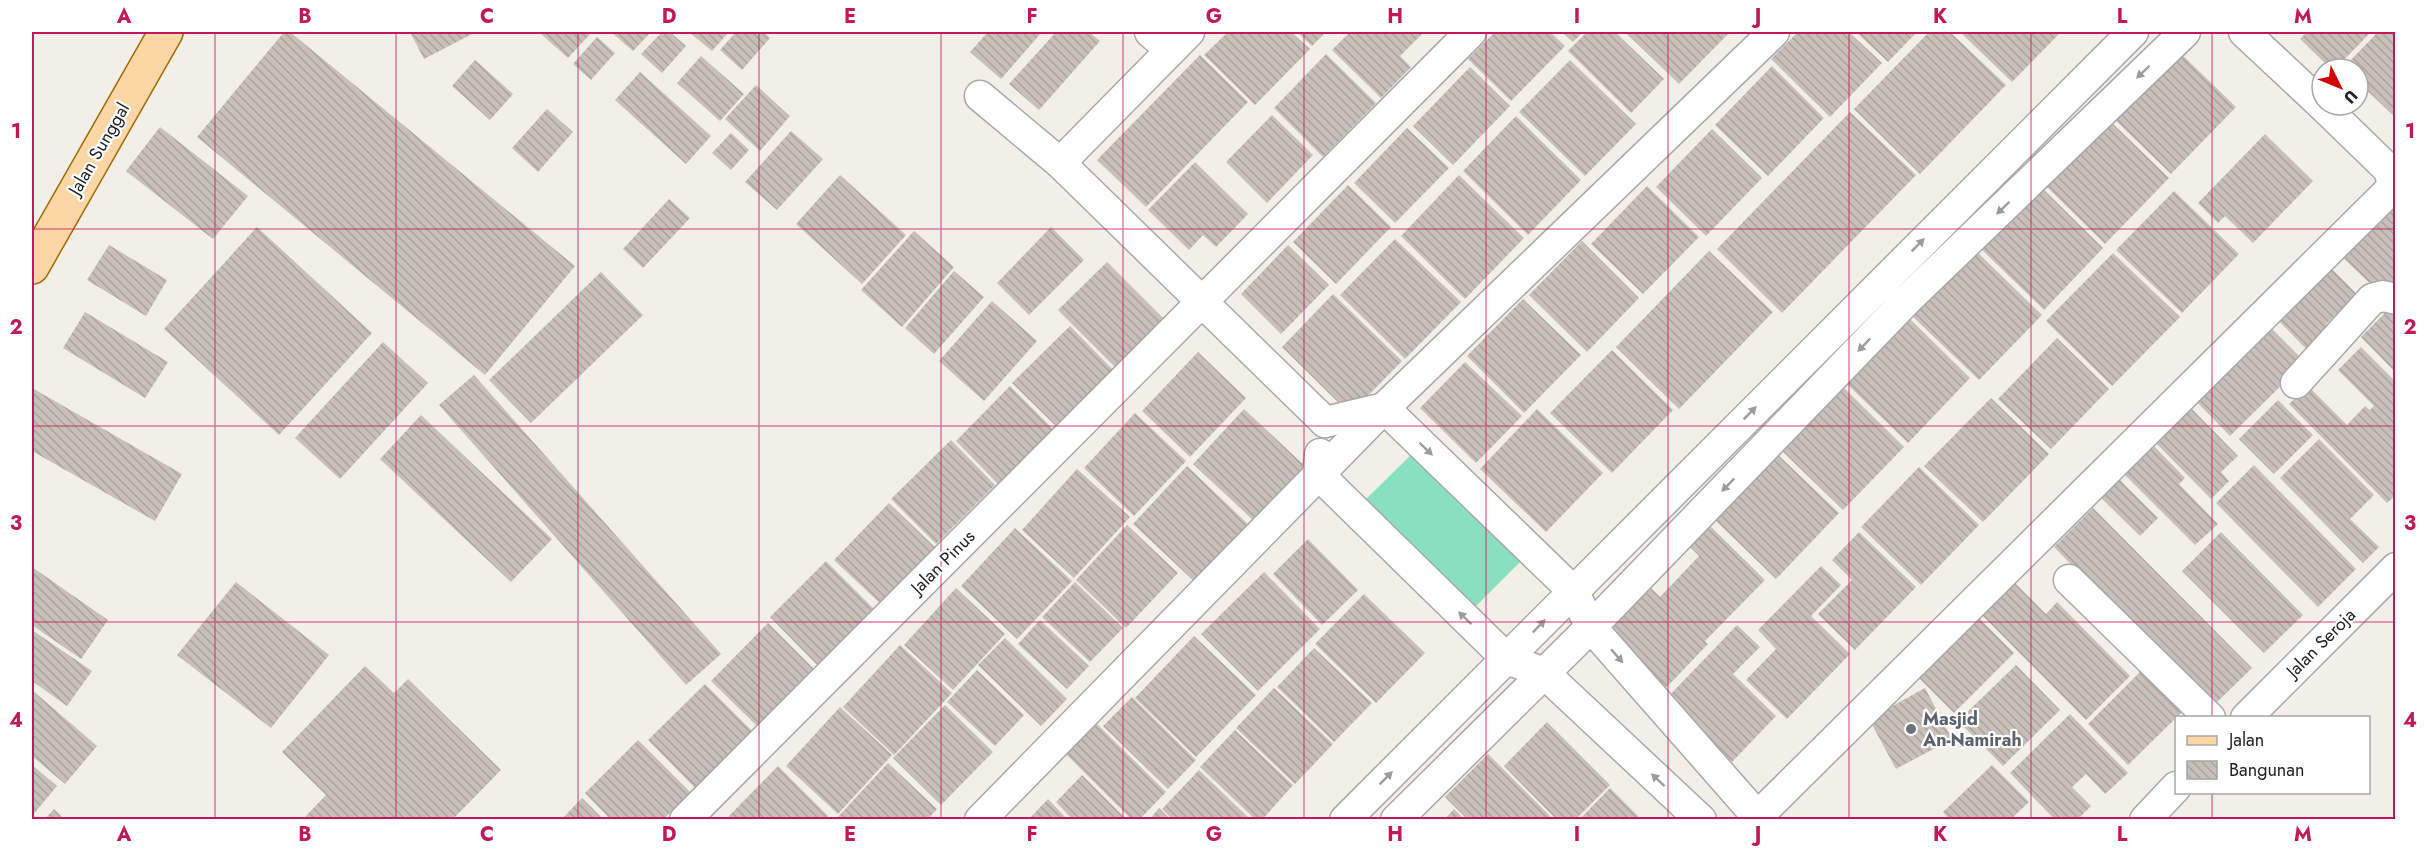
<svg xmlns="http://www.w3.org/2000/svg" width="2427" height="851" font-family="Jost,sans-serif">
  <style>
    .pitch { fill: #88e0be }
    .building { fill: url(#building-back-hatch) }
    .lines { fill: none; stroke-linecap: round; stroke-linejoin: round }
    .street-casing { stroke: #a9a9a9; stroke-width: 33 }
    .primary-casing { stroke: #a06b00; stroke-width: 36 }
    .street { stroke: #fff; stroke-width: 30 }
    .primary { stroke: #fcd6a4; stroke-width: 33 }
    .oneway { fill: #9c9c9c }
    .grid { fill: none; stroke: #c2185b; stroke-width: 1.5; stroke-opacity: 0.55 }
    .worship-dot { fill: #6b7280; stroke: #fff; stroke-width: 2 }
    .labels { text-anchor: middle; stroke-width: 4.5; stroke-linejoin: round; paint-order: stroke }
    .street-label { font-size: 18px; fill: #222; stroke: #fff }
    .worship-label { font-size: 18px; font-weight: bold; fill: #5b616d; stroke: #fff; text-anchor: start }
    .neatline { fill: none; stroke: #c2185b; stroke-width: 2 }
    .grid-label { font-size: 20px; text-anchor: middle; font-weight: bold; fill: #c2185b }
  </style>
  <defs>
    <pattern id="building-back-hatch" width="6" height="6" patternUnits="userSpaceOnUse" patternTransform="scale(1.5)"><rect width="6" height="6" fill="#c7bfb8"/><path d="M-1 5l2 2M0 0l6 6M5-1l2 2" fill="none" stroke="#aba49e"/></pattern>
  </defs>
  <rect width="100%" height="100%" fill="#f2efe9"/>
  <!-- pitch -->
  <path class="pitch" d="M1418,448L1525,557L1465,617L1357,508Z"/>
  <!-- building -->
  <g class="building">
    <path d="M284,32H290L575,266L485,375L197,137Z"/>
    <path d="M410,32H476L424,59Z"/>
    <path d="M539,32H592L568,58Z"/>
    <path d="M611,32H651L633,51Z"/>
    <path d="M662,32H670L686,46L662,73L641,54Z"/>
    <path d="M689,32H729L712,51Z"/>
    <path d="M736,32H763L770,38L742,70L720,50Z"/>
    <path d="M988,32H1042L1001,79L970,52Z"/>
    <path d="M1056,32H1089L1100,41L1039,110L1009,84Z"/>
    <path d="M1228,32H1291L1310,49L1255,105L1204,55Z"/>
    <path d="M1297,32H1326L1312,46Z"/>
    <path d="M1350,32H1424L1400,56L1411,67L1381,98L1332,50Z"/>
    <path d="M1495,32H1550L1565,46L1511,101L1468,59Z"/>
    <path d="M1562,32H1583L1573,42Z"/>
    <path d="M1587,32H1615L1664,79L1631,113L1568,51Z"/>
    <path d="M1625,32H1725L1728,34L1679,84Z"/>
    <path d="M1798,32H1849L1882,63L1830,117L1771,59Z"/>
    <path d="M1856,32H1917L1888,62Z"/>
    <path d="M1929,32H1950L2006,85L1920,174L1854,109Z"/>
    <path d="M1960,32H2061L2012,82Z"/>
    <path d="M2307,32H2371L2335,69H2331L2300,39Z"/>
    <path d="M2378,32H2396V118L2358,82V69L2343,68Z"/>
    <path d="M597,37L615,53L591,80L573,64Z"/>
    <path d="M2175,48L2236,107L2171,174L2110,115Z"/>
    <path d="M1326,54L1376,103L1323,157L1274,108Z"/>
    <path d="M1200,55L1248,102L1146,207L1097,160Z"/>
    <path d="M701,56L744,94L720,121L677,83Z"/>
    <path d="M475,60L513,94L490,120L452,86Z"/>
    <path d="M1570,60L1636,124L1585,176L1519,112Z"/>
    <path d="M1772,66L1824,118L1768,176L1715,125Z"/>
    <path d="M1470,67L1510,106L1453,165L1413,126Z"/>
    <path d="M640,72L711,136L686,164L615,100Z"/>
    <path d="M756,85L790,116L760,151L725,119Z"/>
    <path d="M547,109L573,132L538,172L512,148Z"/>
    <path d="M1850,112L1916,175L1782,313L1717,249Z"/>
    <path d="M1272,115L1313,155L1267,203L1226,162Z"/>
    <path d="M1516,116L1581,180L1528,235L1463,171Z"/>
    <path d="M2110,121L2169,178L2105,244L2047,187Z"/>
    <path d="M160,127L248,196L213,239L126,171Z"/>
    <path d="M1407,128L1449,168L1395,223L1354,183Z"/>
    <path d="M1712,129L1762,178L1706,236L1656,187Z"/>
    <path d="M791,131L823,159L777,210L745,182Z"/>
    <path d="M731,133L749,150L731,170L712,153Z"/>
    <path d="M2265,134L2313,181L2253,243L2225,216L2218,223L2198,203Z"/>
    <path d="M1195,162L1248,214L1216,247L1203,235L1189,250L1148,210Z"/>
    <path d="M840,175L906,235L862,284L796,224Z"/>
    <path d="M1459,175L1524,238L1465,299L1401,236Z"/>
    <path d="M2036,182L2103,248L2044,310L1976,244Z"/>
    <path d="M1348,185L1391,227L1336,284L1293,242Z"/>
    <path d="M1647,186L1699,237L1643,294L1591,244Z"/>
    <path d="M2174,191L2239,254L2182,313L2116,250Z"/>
    <path d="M2396,194V281L2382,295L2338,253Z"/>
    <path d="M669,199L690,218L643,268L623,249Z"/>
    <path d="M257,227L372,333L279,435L164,329Z"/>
    <path d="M1051,227L1084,260L1029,315L997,283Z"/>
    <path d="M914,231L954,267L902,327L861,290Z"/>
    <path d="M1395,239L1461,302L1405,359L1340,295Z"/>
    <path d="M1582,241L1639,298L1587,352L1529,295Z"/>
    <path d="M109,245L167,280L146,316L87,280Z"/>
    <path d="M1288,245L1329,285L1281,334L1241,294Z"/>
    <path d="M1973,248L2042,315L1979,380L1910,314Z"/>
    <path d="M1709,251L1773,312L1679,409L1616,347Z"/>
    <path d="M2113,253L2180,317L2112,386L2046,321Z"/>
    <path d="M1107,262L1170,325L1121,373L1058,310Z"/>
    <path d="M2329,266L2357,294L2326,324L2332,331L2310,353L2276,318Z"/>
    <path d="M954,271L984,297L934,354L905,328Z"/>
    <path d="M601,272L643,315L531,423L489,380Z"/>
    <path d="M1333,294L1402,361L1350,414L1282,347Z"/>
    <path d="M1523,299L1581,355L1524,413L1467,356Z"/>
    <path d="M992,301L1037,341L984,401L939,361Z"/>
    <path d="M2392,306L2396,309V373L2361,337Z"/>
    <path d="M85,312L168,362L145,398L63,348Z"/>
    <path d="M1910,319L1970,378L1908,443L1847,384Z"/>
    <path d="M2267,324L2305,362L2230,436L2192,397Z"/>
    <path d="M1070,326L1120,377L1063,433L1012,383Z"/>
    <path d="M2057,338L2109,389L2051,449L1998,399Z"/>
    <path d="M383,342L428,383L340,479L295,438Z"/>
    <path d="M2361,347L2396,382V495L2387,503L2289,404L2308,386L2347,425L2365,406L2370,410L2374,406L2338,370Z"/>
    <path d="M1612,350L1673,410L1612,473L1550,413Z"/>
    <path d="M1198,352L1246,398L1190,457L1142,411Z"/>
    <path d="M1465,362L1522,416L1476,463L1420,408Z"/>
    <path d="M474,375L721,654L686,685L439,405Z"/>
    <path d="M1010,386L1054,430L999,485L956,441Z"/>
    <path d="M1842,386L1904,447L1843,510L1781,450Z"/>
    <path d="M32,388L182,474L155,521L32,451Z"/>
    <path d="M1991,398L2049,454L1983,522L1924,466Z"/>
    <path d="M2278,400L2313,435L2274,474L2239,439Z"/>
    <path d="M2186,403L2238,456L2221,472L2229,481L2211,499L2151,438Z"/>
    <path d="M1244,409L1306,467L1255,522L1193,464Z"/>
    <path d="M1537,409L1603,473L1546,532L1480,469Z"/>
    <path d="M1135,413L1186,461L1134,516L1084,468Z"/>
    <path d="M421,415L552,539L511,582L380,459Z"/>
    <path d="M2319,439L2374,495L2350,519L2379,547L2363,563L2280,478Z"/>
    <path d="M951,440L995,485L936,544L891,499Z"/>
    <path d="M2150,442L2185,478L2179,484L2218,524L2195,545L2121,471Z"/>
    <path d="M1775,452L1839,513L1776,579L1712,517Z"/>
    <path d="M2254,465L2356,569L2318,607L2216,503Z"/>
    <path d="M1187,466L1252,528L1198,585L1133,524Z"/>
    <path d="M1919,467L1979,525L1921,585L1861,527Z"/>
    <path d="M1077,469L1130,517L1074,578L1022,530Z"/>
    <path d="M2115,475L2158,518L2140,536L2096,493Z"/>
    <path d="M889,503L938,550L884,607L834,560Z"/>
    <path d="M2093,508L2252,668L2212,707L2054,547Z"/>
    <path d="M1702,518L1765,580L1705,641L1708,644L1660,694L1600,636L1649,586L1660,597L1699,556L1682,539Z"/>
    <path d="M1127,525L1178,573L1126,628L1076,580Z"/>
    <path d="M1015,528L1072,581L1017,639L961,586Z"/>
    <path d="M1859,532L1916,587L1855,650L1818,614L1852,580L1832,560Z"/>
    <path d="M2221,532L2303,615L2264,653L2182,571Z"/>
    <path d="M1308,539L1358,590L1322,625L1273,574Z"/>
    <path d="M826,561L881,616L825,673L770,617Z"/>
    <path d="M1821,566L1841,585L1811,616L1850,654L1787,719L1746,680L1776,649L1758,630Z"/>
    <path d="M32,567L108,620L81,659L32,625Z"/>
    <path d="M1264,572L1320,629L1258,691L1201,634Z"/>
    <path d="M2013,581L2046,614L2057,602L2130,676L2086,720L1980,613Z"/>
    <path d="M236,582L329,655L271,728L177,655Z"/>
    <path d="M1075,582L1123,628L1090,662L1042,617Z"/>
    <path d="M956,588L1005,634L953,690L904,645Z"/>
    <path d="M1364,594L1425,653L1376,703L1315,644Z"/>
    <path d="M1974,613L2014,653L1954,713L1914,673Z"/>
    <path d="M1040,620L1089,666L1067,689L1018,644Z"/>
    <path d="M768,623L815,670L758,727L711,681Z"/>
    <path d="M1737,625L1760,647L1733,674L1776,716L1732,762L1667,698Z"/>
    <path d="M32,630L92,671L67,706L32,681Z"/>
    <path d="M1194,636L1256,695L1196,757L1135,698Z"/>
    <path d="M1005,638L1067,699L1041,726L978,665Z"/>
    <path d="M900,645L952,693L894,755L843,707Z"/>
    <path d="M1314,648L1372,703L1334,742L1277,687Z"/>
    <path d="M2016,665L2060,710L2003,766L1958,721Z"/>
    <path d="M365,666L394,693L408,679L501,770L452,820H302L326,795L282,752Z"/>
    <path d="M977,670L1024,715L995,746L947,702Z"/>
    <path d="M2142,670L2183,711L2128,765L2088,724Z"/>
    <path d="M705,684L752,731L695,788L648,740Z"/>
    <path d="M1274,688L1333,744L1295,784L1236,728Z"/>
    <path d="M1925,688L1952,739L1896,769L1869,719Z"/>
    <path d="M32,690L97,746L65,784L32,756Z"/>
    <path d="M1132,697L1196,760L1168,789L1103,726Z"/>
    <path d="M945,705L993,752L941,805L893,758Z"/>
    <path d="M840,707L892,755L838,814L786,766Z"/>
    <path d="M2070,714L2128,773L2105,794L2086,774L2072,787L2091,806L2077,820H2055L2010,773Z"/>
    <path d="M1547,722L1610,785L1575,820H1557L1504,766Z"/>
    <path d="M1097,724L1166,792L1139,820H1132L1066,754Z"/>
    <path d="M1235,730L1293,785L1262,820H1256L1200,767Z"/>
    <path d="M638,740L690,792L663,820H611L585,793Z"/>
    <path d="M1488,754L1554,820H1468L1445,797Z"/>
    <path d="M888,763L937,809L927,820H835Z"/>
    <path d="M32,765L57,786L32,816Z"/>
    <path d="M1992,765L2029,802L2010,820H1950L1943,812Z"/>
    <path d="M778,766L828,816L825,820H725Z"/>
    <path d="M1199,770L1251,820H1173L1162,809Z"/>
    <path d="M1082,775L1127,820H1073L1056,802Z"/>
    <path d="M1610,788L1642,820H1579Z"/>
    <path d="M582,798L604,820H561Z"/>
    <path d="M1048,799L1068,820H1028Z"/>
    <path d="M1159,808L1171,820H1149Z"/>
    <path d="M54,809L65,820H44Z"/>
    <path d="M1454,809L1465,820H1444Z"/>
  </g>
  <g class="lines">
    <defs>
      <g id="street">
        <path d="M1150,32L1171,50"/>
        <path d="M2244,32L2322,105"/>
        <path d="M980,96L1060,163L1325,422"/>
        <path d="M1060,163L1189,32"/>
        <path d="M2296,383L2372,299L2383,296L2396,299"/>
        <path d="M1325,422L1384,408L1573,591L1591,627L1757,816"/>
        <path d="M1320,454L1318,474L1507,659L1544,673L1701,820"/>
        <path d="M2069,580L2210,718"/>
        <path d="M2246,718L2396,568"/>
        <path d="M685,820L1471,32"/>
        <path d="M980,820L1384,408L1774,32"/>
        <path d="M1345,820L2133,32"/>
        <path d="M1396,820L1591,627L1906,301L2185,32"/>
        <path d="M1754,820L2389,191L2392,184L2390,171L2322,105"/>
        <path d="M2145,820L2176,787"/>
      </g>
      <path id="primary" d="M32,267L166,32"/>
    </defs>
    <!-- street casing -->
    <use href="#street" class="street-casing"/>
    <!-- primary casing -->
    <use href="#primary" class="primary-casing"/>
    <!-- street -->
    <use href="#street" class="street"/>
    <!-- primary -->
    <use href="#primary" class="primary"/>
  </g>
  <!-- one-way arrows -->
  <defs><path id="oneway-solid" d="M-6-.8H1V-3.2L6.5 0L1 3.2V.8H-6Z" transform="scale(1.5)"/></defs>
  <g class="oneway">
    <use href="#oneway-solid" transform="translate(2143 72) rotate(136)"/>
    <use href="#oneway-solid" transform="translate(2003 208) rotate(136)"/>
    <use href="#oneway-solid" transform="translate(1918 245) rotate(-45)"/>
    <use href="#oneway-solid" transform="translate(1864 345) rotate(134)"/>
    <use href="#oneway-solid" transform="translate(1750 413) rotate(-45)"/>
    <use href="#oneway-solid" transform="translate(1426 449) rotate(44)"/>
    <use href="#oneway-solid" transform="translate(1728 485) rotate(134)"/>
    <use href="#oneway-solid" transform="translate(1465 618) rotate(-136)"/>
    <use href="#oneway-solid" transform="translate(1539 626) rotate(-46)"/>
    <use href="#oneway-solid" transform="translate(1617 656) rotate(49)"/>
    <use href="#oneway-solid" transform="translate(1386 778) rotate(-45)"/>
    <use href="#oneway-solid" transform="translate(1658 780) rotate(-137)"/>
  </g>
  <!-- grid -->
  <path class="grid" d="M215,32V820M396,32V820M578,32V820M759,32V820M941,32V820M1123,32V820M1304,32V820M1486,32V820M1668,32V820M1849,32V820M2031,32V820M2212,32V718M32,229H2396M32,426H2396M32,622H2396M2212,792V820"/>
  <!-- markers -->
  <circle class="worship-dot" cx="1911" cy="729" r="6"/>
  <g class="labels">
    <!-- street labels -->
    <g class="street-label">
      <text transform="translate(99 149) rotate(-60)" y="6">Jalan Sunggal</text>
      <text transform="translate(943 562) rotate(-45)" y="6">Jalan Pinus</text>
      <text transform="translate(2321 643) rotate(-45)" y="6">Jalan Seroja</text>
    </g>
    <!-- worship labels -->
    <g class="worship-label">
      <text x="1923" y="725">Masjid<tspan x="1923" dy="21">An-Namirah</tspan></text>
    </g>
  </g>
  <!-- border -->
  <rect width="2427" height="851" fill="none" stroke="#ffffff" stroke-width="66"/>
  <!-- legend -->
  <rect x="2175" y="716" width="195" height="78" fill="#ffffff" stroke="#a7a7a7" stroke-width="1.5"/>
  <rect x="2187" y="736" width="30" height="9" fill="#fcd6a4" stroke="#a7a7a7" stroke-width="1.5"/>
  <text x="2229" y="746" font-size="18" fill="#222222">Jalan</text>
  <rect x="2187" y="761" width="30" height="18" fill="url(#building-back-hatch)" stroke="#a7a7a7" stroke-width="1.5"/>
  <text x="2229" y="776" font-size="18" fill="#222222">Bangunan</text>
  <!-- north arrow -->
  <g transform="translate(2340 87) rotate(133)"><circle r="28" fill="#ffffff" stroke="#a7a7a7" stroke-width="1.5"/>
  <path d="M0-4.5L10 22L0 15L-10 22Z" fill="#d40000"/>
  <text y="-9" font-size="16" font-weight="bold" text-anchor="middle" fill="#222222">U</text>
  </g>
  <rect x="33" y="33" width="2361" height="785" class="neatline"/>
  <g class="grid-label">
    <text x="124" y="23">A</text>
    <text x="305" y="23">B</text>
    <text x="487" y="23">C</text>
    <text x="669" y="23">D</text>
    <text x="850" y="23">E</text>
    <text x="1032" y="23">F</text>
    <text x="1214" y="23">G</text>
    <text x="1395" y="23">H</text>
    <text x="1577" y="23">I</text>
    <text x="1758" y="23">J</text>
    <text x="1940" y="23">K</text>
    <text x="2122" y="23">L</text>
    <text x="2303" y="23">M</text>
    <text x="16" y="138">1</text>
    <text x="2410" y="138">1</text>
    <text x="16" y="334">2</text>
    <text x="2410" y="334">2</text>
    <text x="16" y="530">3</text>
    <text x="2410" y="530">3</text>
    <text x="16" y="727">4</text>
    <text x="2410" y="727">4</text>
    <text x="124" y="841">A</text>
    <text x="305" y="841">B</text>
    <text x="487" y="841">C</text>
    <text x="669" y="841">D</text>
    <text x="850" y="841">E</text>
    <text x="1032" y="841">F</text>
    <text x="1214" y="841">G</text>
    <text x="1395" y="841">H</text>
    <text x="1577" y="841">I</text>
    <text x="1758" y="841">J</text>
    <text x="1940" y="841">K</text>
    <text x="2122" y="841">L</text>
    <text x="2303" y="841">M</text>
  </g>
</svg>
